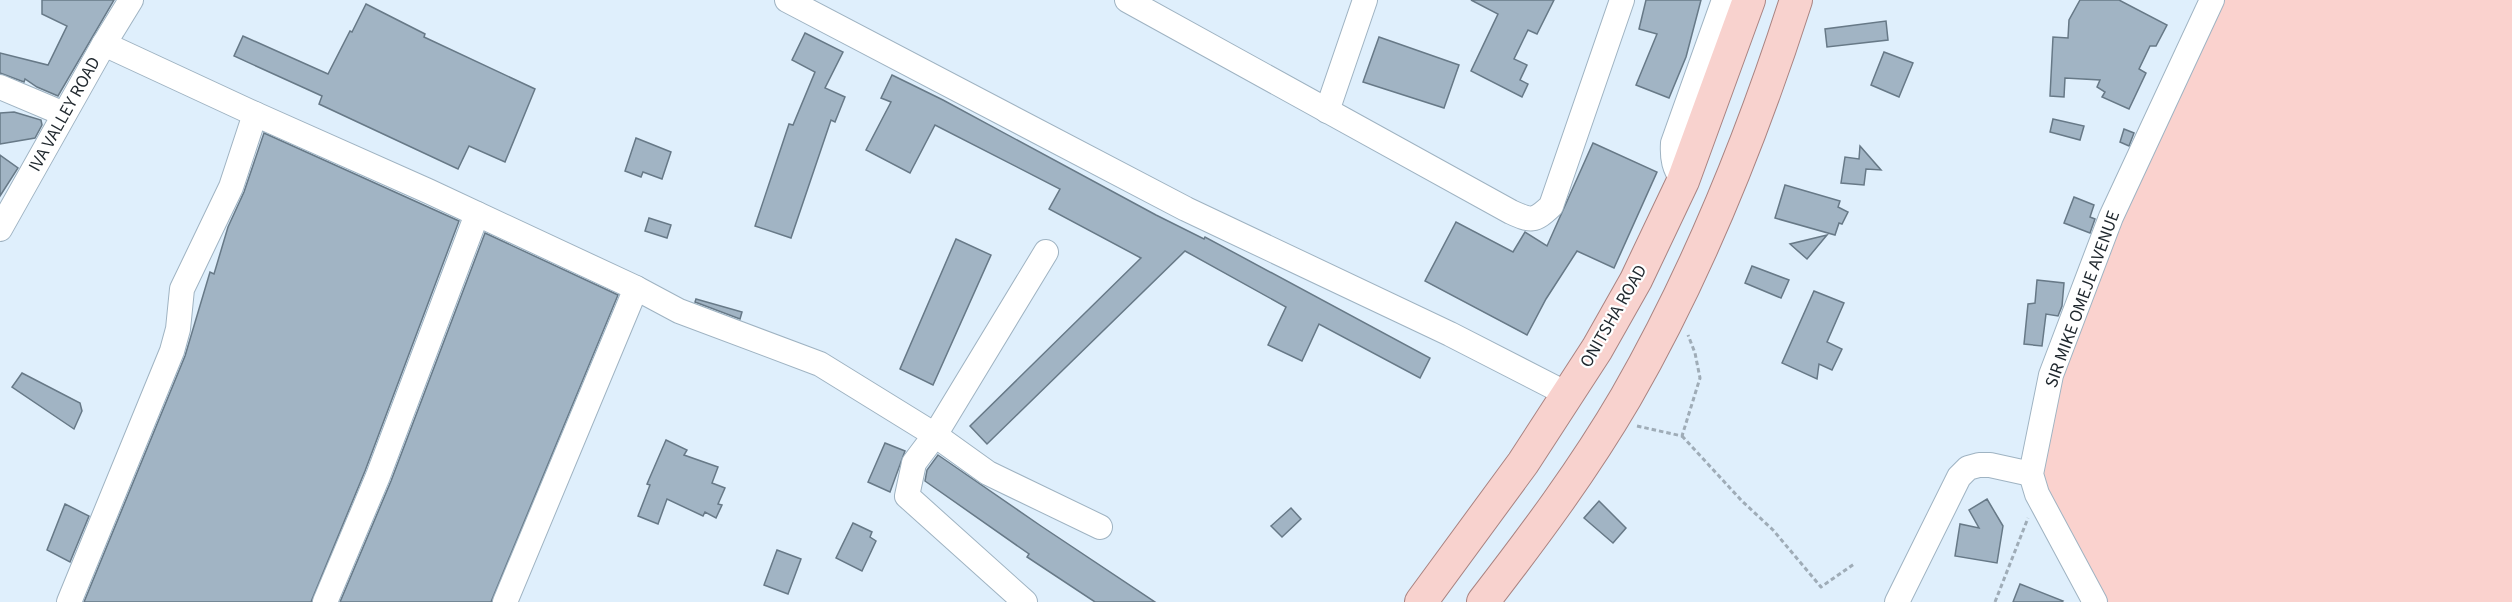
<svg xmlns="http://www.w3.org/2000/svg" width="2512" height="602" font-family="'Source Sans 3',sans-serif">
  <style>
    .green { fill: #fad2ce }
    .building { fill: #a1b4c4; stroke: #677987; stroke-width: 1.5 }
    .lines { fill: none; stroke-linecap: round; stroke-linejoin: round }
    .minor-casing { stroke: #9fb3c2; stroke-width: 26 }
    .major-casing { stroke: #a98381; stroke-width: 34 }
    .path { stroke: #9facb7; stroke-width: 3; stroke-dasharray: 4.5 3; stroke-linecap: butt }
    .minor { stroke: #fff; stroke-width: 24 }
    .major { stroke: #f8d2ce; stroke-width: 32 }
    .labels { text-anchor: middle; stroke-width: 4.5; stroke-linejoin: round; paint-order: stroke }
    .street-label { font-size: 18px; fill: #1f272d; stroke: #fff }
  </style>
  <rect width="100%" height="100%" fill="#dfeffc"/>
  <!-- green -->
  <path class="green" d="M2217,0H2512V602H2107L2031,474L2111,217Z"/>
  <!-- building -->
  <g class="building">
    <path d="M42,0H114L58,96L37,87L25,79L24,82L0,73V53L48,65L67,26L42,14Z"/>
    <path d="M1471,0H1554L1537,34L1528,30L1514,59L1527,65L1520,80L1528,84L1522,97L1471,71L1498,14Z"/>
    <path d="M1646,0H1701L1686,57L1669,98L1636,85L1657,34L1639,29Z"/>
    <path d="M2080,0H2119L2167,25L2156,46H2150L2139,69L2146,73L2129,109L2102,97L2105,92L2097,87L2100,80L2065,78L2064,97L2050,96L2053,37L2068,38L2069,20Z"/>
    <path d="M366,4L425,34L424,37L535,89L505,162L469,146L458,169L319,104L322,96L234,56L243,36L328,74L350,31L352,32Z"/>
    <path d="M1886,21L1888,40L1827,47L1825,29Z"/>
    <path d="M805,33L843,52L825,88L845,97L835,122L831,120L791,238L755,226L789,124L793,125L815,72L792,60Z"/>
    <path d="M1379,37L1459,65L1444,108L1363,82Z"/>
    <path d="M1884,52L1913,63L1899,97L1871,85Z"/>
    <path d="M892,75L943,100L1156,215L1204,239L1205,237L1430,358L1420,378L1319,324L1302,361L1268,345L1286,307L1185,251L987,444L970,426L1141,258L1049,209L1060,189L935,125L910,173L866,150L891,102L881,98Z"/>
    <path d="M14,112L41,120L42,125L35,138L0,144V113Z"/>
    <path d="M2053,119L2084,126L2080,140L2050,132Z"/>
    <path d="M2124,129L2134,133L2129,146L2120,142Z"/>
    <path d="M264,133L459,221L365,471L311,602H84L185,356L210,272L214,274L228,227L244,192Z"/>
    <path d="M636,138L671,152L662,179L643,172L641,177L625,171Z"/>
    <path d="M1593,143L1657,172L1614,268L1577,251L1546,299L1527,335L1425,281L1456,222L1513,252L1525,232L1547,246Z"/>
    <path d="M1860,146L1881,170L1866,169L1864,185L1841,183L1845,157L1859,159Z"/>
    <path d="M0,155L18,168L0,196Z"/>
    <path d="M1785,185L1840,201L1838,207L1848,212L1842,224L1839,223L1835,235L1775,218Z"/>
    <path d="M2074,197L2094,205L2090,217L2095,219L2090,233L2064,223Z"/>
    <path d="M649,218L671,225L667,238L645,231Z"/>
    <path d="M485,233L618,295L491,602H340L391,481Z"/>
    <path d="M1827,235L1807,259L1790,244Z"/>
    <path d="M956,239L991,255L933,385L900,369Z"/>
    <path d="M1752,266L1789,280L1781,298L1745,283Z"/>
    <path d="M2037,280L2064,283L2062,306L2058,316L2046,314L2042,346L2024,344L2028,304L2035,303Z"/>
    <path d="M1814,291L1844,303L1827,342L1842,349L1832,370L1819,364L1817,379L1782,363Z"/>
    <path d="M696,299L742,312L740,319L695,302Z"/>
    <path d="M22,373L80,403L82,411L74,429L12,387Z"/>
    <path d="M666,440L687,450L684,455L718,467L712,483L725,488L718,504L722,505L716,518L705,512L703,516L667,499L658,524L638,516L650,485L647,484Z"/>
    <path d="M885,443L905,451L890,492L868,482Z"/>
    <path d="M938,455L1041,526L1155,602H1095L1027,557L1029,554L925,481L927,470Z"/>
    <path d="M1987,499L2003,526L1997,563L1955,556L1960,524L1979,528L1969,510Z"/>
    <path d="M1599,501L1626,528L1613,543L1584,518Z"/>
    <path d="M65,504L89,516L70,562L47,550Z"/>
    <path d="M1291,508L1301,519L1282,537L1271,526Z"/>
    <path d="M853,523L872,532L870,537L876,541L862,571L836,558Z"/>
    <path d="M777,550L801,559L788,594L764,585Z"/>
    <path d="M2020,584L2063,601L2062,602H2013Z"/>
  </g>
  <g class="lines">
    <defs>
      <g id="minor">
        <path d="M787,0L1186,209L1450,334L1567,394"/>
        <path d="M1127,0L1511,212C1531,221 1534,222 1551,206L1622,0"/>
        <path d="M104,44L255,114L428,191L636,288L679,311L820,364L935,435L988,473L1100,527"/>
        <path d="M0,87L64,114"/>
        <path d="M1327,111L1365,0"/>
        <path d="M1683,181C1674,168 1672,159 1673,143L1724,0"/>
        <path d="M0,229L104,44L131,0"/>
        <path d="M69,602L172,351L178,329L182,289L231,187L255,114"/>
        <path d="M325,602L378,476L477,214"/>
        <path d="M505,602L636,288"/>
        <path d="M1025,602L907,496L914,463L935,435L1046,252"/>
        <path d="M1897,602L1959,477L1968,468L1979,465H1990L2031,474"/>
        <path d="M2095,602L2037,494L2031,474L2051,375L2111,217L2212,0"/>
      </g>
      <g id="major">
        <path d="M1421,602L1523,463L1597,349L1636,280L1683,181L1749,0"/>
        <path d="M1483,602C1534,536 1584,469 1626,397C1698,272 1752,137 1796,0"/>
      </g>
    </defs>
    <!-- minor casing -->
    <use href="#minor" class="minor-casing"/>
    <!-- major casing -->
    <use href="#major" class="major-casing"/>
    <!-- path -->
    <g class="path">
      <path d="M1637,426L1682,436L1700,378L1695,353L1688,335"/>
      <path d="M1682,436L1742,501L1773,530L1821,587L1854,564"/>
      <path d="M1995,602L2028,518"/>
    </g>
    <!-- minor -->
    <use href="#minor" class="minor"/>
    <!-- major -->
    <use href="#major" class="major"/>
  </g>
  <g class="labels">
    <!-- street labels -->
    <g class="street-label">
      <text transform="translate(64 114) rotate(-61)" y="6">IVA VALLEY ROAD</text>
      <text transform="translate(2082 299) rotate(-70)" y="6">SIR MIKE OMEJE AVENUE</text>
      <text transform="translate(1613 316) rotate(-60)" y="6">ONITSHA ROAD</text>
    </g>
  </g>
</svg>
